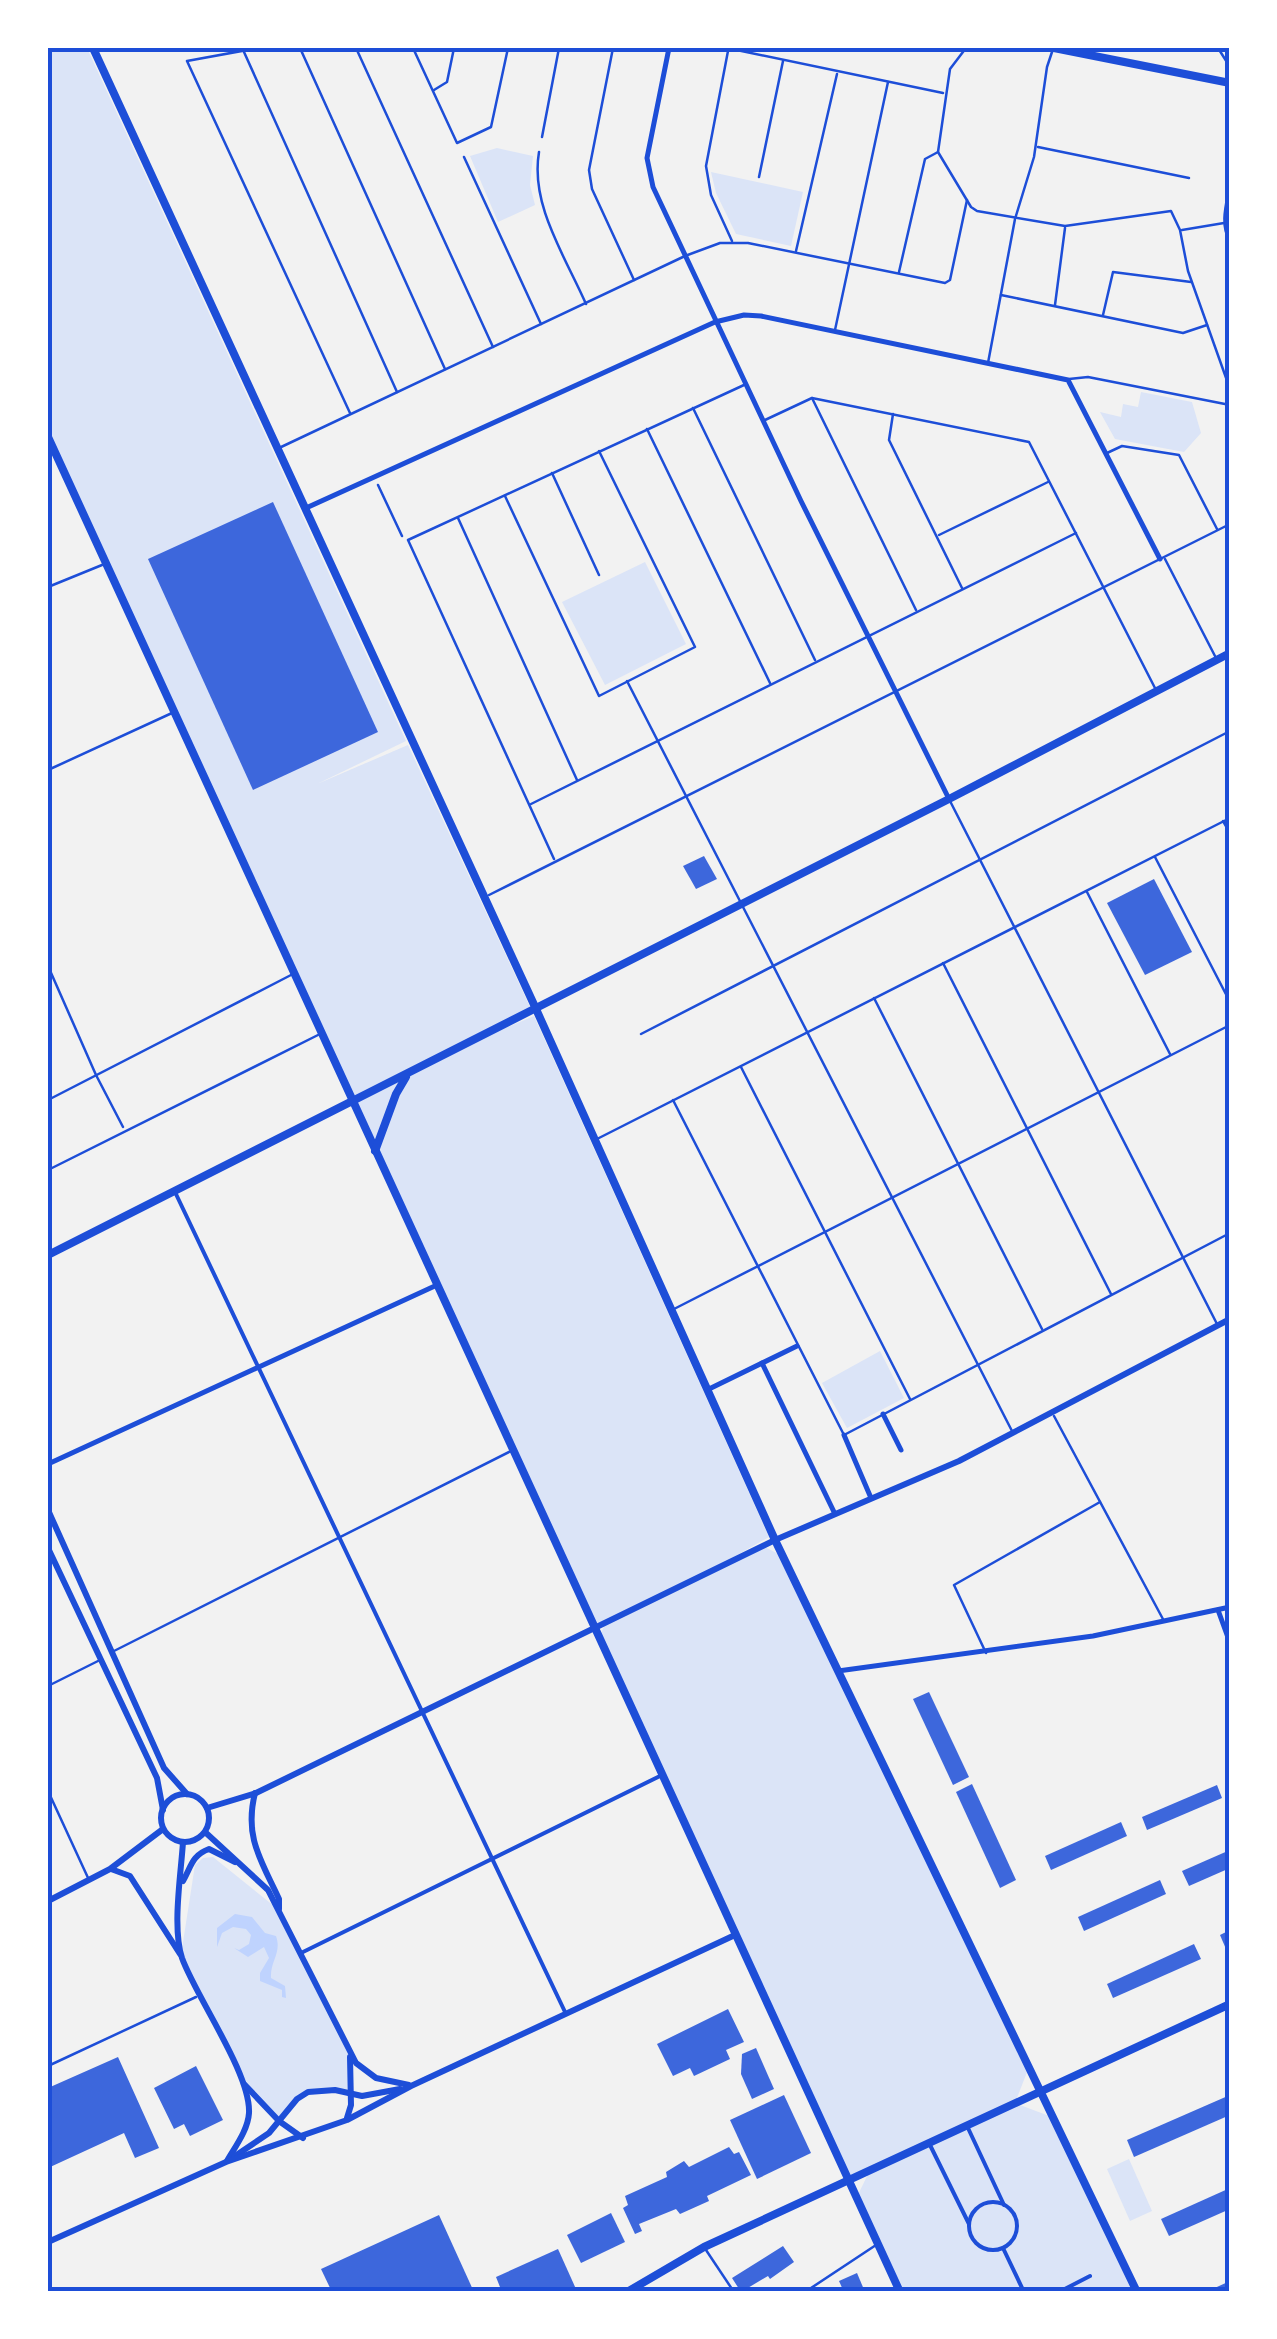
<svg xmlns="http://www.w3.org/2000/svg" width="1277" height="2339" font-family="Figtree,sans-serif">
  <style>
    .green { fill: #dbe4f7 }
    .water { fill: #bfd3fe }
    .building { fill: #3d67dc }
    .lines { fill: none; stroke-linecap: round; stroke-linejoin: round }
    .path { stroke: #1d4ed8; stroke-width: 2.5 }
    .service { stroke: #1d4ed8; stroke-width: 2.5 }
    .pedestrian { stroke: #1d4ed8; stroke-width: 4 }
    .minor { stroke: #1d4ed8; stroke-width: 5 }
    .tertiary { stroke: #1d4ed8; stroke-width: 6 }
    .secondary { stroke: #1d4ed8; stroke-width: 8 }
    .neatline { fill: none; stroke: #1d4ed8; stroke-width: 4 }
  </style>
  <rect width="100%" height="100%" fill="#f2f2f2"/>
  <!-- green -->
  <g class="green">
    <path d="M48,48H87L406,741L317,784L408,745L530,1007L460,1047L534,1016L769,1537L723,1563L763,1546L784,1557L1029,2067L1015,2103L1052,2117L1136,2291H901L856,2199L869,2172L848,2181L599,1639L606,1621L593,1626L48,437Z"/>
    <path d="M497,148L533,156L530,185L535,205L498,222L470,156Z"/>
    <path d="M711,172L803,192L791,246L736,234L716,193Z"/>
    <path d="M1141,392L1192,402L1201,433L1184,452L1115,439L1100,412L1121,417L1123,404L1138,407Z"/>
    <path d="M645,562L686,644L605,685L562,602Z"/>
    <path d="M880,1351L904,1398L847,1428L822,1383Z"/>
    <path d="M213,1857L279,1910L350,2051L351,2095L335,2090L308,2092L279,2121L243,2083L181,1955L195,1865L203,1858Z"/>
    <path d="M1129,2159L1152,2211L1130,2221L1107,2169Z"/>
  </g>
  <!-- water -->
  <path class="water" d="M235,1914L252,1917L265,1933L276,1936C282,1953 270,1961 271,1978L285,1986L286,1998L282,1997V1990L260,1981V1973L269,1958L264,1947L248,1957L234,1948L239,1950L249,1944L251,1935L246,1929L233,1927L222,1933L217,1947V1928Z"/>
  <!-- building -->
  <g class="building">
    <path d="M273,502L378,732L253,790L148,559Z"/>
    <path d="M704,856L717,879L696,889L683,866Z"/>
    <path d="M1154,879L1192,952L1145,975L1107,903Z"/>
    <path d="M929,1692L969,1777L953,1785L913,1699Z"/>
    <path d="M972,1784L1016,1880L1000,1888L956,1792Z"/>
    <path d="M1217,1785L1222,1798L1147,1830L1142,1817Z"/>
    <path d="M1121,1822L1127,1836L1051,1870L1045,1856Z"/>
    <path d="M1230,1850V1868L1189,1886L1182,1871Z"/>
    <path d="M1160,1880L1166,1894L1084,1931L1078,1917Z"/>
    <path d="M1230,1930V1947L1226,1949L1220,1935Z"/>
    <path d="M1194,1944L1201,1959L1113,1998L1107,1984Z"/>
    <path d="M728,2009L744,2042L726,2050L730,2059L694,2076L690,2068L673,2076L657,2044Z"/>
    <path d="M756,2048L774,2089L752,2099L741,2074L742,2054Z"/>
    <path d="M118,2057L159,2148L135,2158L124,2133L48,2168V2088Z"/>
    <path d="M196,2066L223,2120L190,2136L184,2124L174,2129L154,2088Z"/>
    <path d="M784,2095L811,2153L757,2179L730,2120Z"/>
    <path d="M1230,2095V2115L1134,2157L1127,2140Z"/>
    <path d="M729,2147L734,2154L739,2152L751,2175L707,2196L709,2201L680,2214L676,2209L639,2224L642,2231L635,2234L623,2208L628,2205L625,2196L667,2177L666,2172L684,2161L689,2167Z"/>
    <path d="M1230,2188V2209L1169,2236L1161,2219Z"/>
    <path d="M611,2213L625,2242L581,2263L567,2235Z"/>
    <path d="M439,2215L474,2292H332L321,2269Z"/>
    <path d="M783,2246L794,2262L770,2279L768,2276L741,2292L732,2278Z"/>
    <path d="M558,2249L576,2289L570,2292H502L496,2277Z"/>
    <path d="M857,2273L865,2292H844L839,2281Z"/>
    <path d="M1230,2281V2292H1206Z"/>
  </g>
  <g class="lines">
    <!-- path -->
    <path class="path" d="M378,485L402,536"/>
    <!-- service -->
    <g class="service">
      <path d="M258,48L187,61L350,413"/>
      <path d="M300,48L445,369"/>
      <path d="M356,48L493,347"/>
      <path d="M413,48L457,143L491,127L508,48"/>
      <path d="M613,48L589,170L592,189L634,280"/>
      <path d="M727,48L943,93"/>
      <path d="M966,48L950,69L938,152L971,207L977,211L1065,226L1171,211L1180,230L1188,271L1230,389"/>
      <path d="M1218,48L1230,67"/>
      <path d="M728,51L706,166L711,195L732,241"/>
      <path d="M244,52L397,392"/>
      <path d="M434,90L447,82L454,48"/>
      <path d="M542,137L559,48"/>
      <path d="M1038,147L1189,178"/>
      <path d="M539,152C530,205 565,256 586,304"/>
      <path d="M464,157L541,324"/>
      <path d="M759,177L783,61"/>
      <path d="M1230,183C1227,201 1219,225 1230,241"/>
      <path d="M1182,230L1230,222"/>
      <path d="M796,251L837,74"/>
      <path d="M899,272L925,159L938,152"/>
      <path d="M1001,295L1183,333L1207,325"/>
      <path d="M1055,305L1065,228"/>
      <path d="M1103,315L1113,272L1191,282"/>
      <path d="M835,330L888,82"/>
      <path d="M988,363L1015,219L1034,157L1047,67L1053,49"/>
      <path d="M1069,379L1088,377L1230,405"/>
      <path d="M812,398L916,610"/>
      <path d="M693,408L815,660"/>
      <path d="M893,414L889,440L962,588"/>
      <path d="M765,420L812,398L1029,442L1156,690"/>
      <path d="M647,429L770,683"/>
      <path d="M279,448L685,256L720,243H748L945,283L950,280L967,200"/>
      <path d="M1107,453L1122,446L1179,455L1217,529"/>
      <path d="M552,473L599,575"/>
      <path d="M505,496L599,696L695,647L599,451"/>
      <path d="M458,518L577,780"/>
      <path d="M939,535L1048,482"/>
      <path d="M1165,559L1216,658"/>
      <path d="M48,587L102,565"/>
      <path d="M627,681L1012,1431"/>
      <path d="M48,770L172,713"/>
      <path d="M950,801L1217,1324"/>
      <path d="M531,804L1076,533"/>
      <path d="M1223,821L1230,833"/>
      <path d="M1155,857L1230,1002"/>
      <path d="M554,859L408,540L744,385"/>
      <path d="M1087,892L1170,1054"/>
      <path d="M489,895L1230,524"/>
      <path d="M943,963L1111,1294"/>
      <path d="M48,966L96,1075L123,1127"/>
      <path d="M874,998L1042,1329"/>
      <path d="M641,1034L1230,731"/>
      <path d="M741,1067L910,1399"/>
      <path d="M48,1100L291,975"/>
      <path d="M673,1100L844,1435L1230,1233"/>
      <path d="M597,1139L1230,818"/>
      <path d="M48,1170L320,1034"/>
      <path d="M674,1309L1230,1025"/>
      <path d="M1054,1416L1164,1621"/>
      <path d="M112,1652L511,1451"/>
      <path d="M986,1653L954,1585L1100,1502"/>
      <path d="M48,1686L98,1661"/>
      <path d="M48,1791L89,1880"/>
      <path d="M48,2066L196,1997"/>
      <path d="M704,2247L734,2292"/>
      <path d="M805,2292L876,2245"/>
    </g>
    <!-- pedestrian -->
    <g class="pedestrian">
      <path d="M175,1192L566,2014"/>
      <path d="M301,1953L660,1776"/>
      <path d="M968,2128L1004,2205"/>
      <path d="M929,2143L969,2224"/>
      <circle cx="993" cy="2226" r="24"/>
      <path d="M1003,2248L1024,2292"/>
      <path d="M1059,2292L1090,2276"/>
    </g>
    <!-- minor -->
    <g class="minor">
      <path d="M669,48L647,158L653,187L801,501L949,799"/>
      <path d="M306,508L715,322L744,315L761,316L1068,380L1160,559"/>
      <path d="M762,1363L835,1514"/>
      <path d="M709,1389L797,1346"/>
      <path d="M883,1414L901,1450"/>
      <path d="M844,1435L871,1498"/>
      <path d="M48,1464L437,1285"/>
      <path d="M1218,1610L1230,1643"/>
      <path d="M838,1671L1093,1636L1230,1607"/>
    </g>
    <!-- tertiary -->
    <g class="tertiary">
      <path d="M48,1510L164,1768L187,1794"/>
      <path d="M48,1548L157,1778L163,1810"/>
      <path d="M255,1793C244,1837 261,1860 279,1899V1909"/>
      <circle cx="185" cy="1818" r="24"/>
      <path d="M207,1808L256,1793L775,1540L959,1461L1230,1319"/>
      <path d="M205,1832L268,1890L356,2063L376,2078L409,2085"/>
      <path d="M183,1842C181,1874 172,1928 182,1958C196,1997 251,2074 249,2113C248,2130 235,2147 227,2161"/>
      <path d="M111,1869L130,1876L180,1954"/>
      <path d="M183,1881C191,1867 192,1855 209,1849L235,1862"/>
      <path d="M48,1901L110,1869L163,1829"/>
      <path d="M244,2084L279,2121L303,2138"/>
      <path d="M347,2118L351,2105L350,2057"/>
      <path d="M235,2156L269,2133L297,2099L308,2092L335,2090L362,2096L400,2089"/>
      <path d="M48,2242L226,2162L347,2120L411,2086L735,1935"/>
    </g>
    <!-- secondary -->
    <g class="secondary">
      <path d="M93,48L536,1009L775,1540L1137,2292"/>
      <path d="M1054,48L1230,83"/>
      <path d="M48,437L900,2292"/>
      <path d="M375,1151L396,1094L406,1077"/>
      <path d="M48,1255L949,799L1230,653"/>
      <path d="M627,2292L704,2247L1230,2004"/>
    </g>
  </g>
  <!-- border -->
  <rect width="1277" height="2339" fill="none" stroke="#ffffff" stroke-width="100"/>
  <rect x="50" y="50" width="1177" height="2239" class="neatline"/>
</svg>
